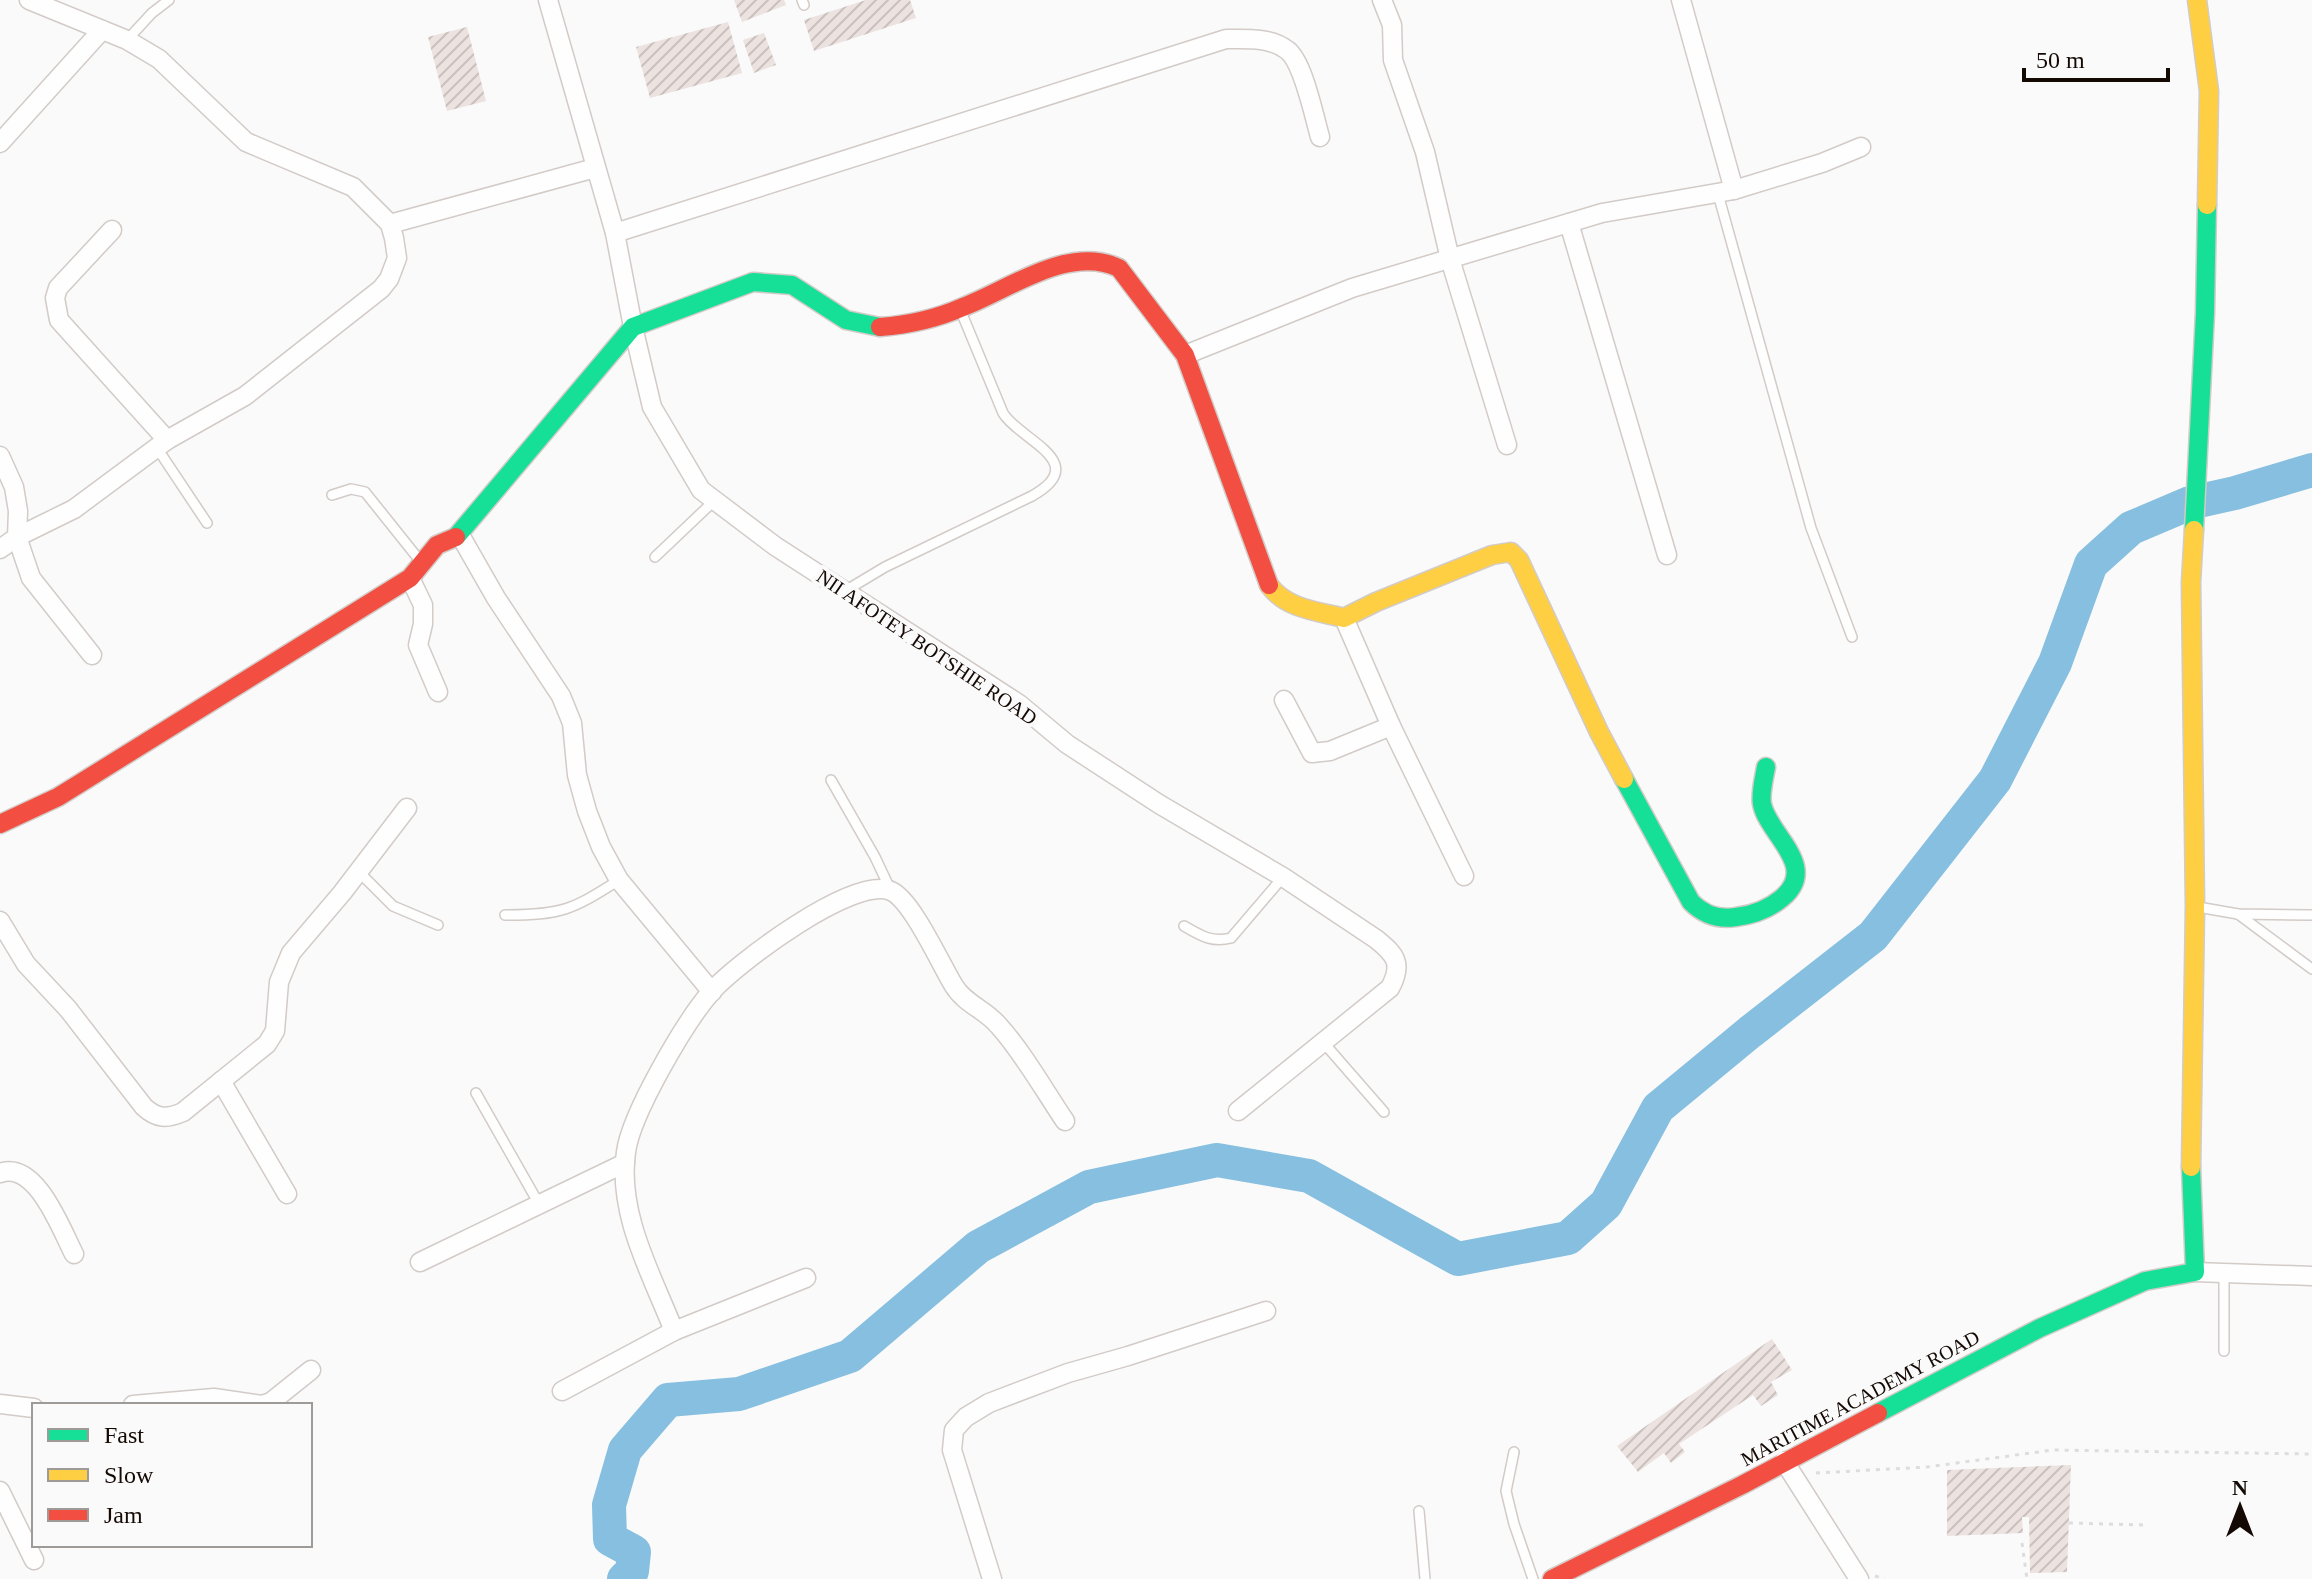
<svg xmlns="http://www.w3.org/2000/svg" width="2312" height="1579" font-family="Georgia,serif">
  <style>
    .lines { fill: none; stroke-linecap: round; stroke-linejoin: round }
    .river { stroke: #86bfdf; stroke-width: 34 }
    .building { fill: url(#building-hatch) }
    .lane-casing { stroke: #d2cbc7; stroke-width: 12 }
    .street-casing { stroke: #d2cbc7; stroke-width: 21 }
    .fast-casing { stroke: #d2cbc7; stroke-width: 21 }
    .slow-casing { stroke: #d2cbc7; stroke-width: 21 }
    .jam-casing { stroke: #d2cbc7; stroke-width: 21 }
    .path { stroke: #dedddd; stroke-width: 3; stroke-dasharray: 4 6; stroke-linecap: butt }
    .lane { stroke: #fefefe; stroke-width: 9 }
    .street { stroke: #fefefe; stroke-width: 18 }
    .fast { stroke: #16e098; stroke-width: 18 }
    .slow { stroke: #ffcf43; stroke-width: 18 }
    .jam { stroke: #f24e42; stroke-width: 18 }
    .labels { text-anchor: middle; stroke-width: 8; stroke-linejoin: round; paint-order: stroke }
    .street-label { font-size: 20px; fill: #150904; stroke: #fafafa }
  </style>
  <defs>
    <pattern id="building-hatch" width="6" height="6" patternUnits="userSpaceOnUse" patternTransform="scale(2)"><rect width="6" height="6" fill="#ece2e0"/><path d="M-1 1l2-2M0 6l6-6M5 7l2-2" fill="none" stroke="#cac1bf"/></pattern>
  </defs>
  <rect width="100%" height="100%" fill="#fafafa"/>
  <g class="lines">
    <!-- river -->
    <path class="river" d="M624,1579L632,1571L634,1552L610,1539L609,1505L625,1450L668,1400L739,1394L850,1356L978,1247L1089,1187L1217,1160L1309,1176L1458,1259L1568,1238L1606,1204L1658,1108L1750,1032L1873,936L1995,780L2055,663L2091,564L2131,528L2190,503L2235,493L2312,470"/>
  </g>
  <!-- building -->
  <g class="building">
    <path d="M734,0H784L786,5L742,22Z"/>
    <path d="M866,0H910L916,18L814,51L804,20Z"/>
    <path d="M728,22L742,73L650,98L636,47Z"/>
    <path d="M467,27L486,101L447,111L428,37Z"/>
    <path d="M764,33L776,65L754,73L743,40Z"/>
    <path d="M1772,1339L1792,1370L1771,1382L1778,1395L1761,1406L1753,1395L1679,1444L1685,1452L1671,1463L1664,1453L1638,1472L1617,1446Z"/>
    <path d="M2071,1465L2067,1572L2030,1573L2029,1517H2022L2023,1533L1947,1536V1470Z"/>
  </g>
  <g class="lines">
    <defs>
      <g id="lane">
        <path d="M802,0L804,5"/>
        <path d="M127,40L152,13L169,0"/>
        <path d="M1718,194L1811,528L1852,637"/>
        <path d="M157,448L207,523"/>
        <path d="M332,495L351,489L365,492L421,562"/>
        <path d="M655,557L715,500"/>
        <path d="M845,591L885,567L1032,496C1093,462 1019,440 1003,413L960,309"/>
        <path d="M831,780L875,857L891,891"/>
        <path d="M358,871L393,906L438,925"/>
        <path d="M2198,907L2238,914L2312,915"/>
        <path d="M2238,914L2312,969"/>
        <path d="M505,915C562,915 572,910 619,880"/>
        <path d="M1184,926C1200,935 1211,943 1231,938L1283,877"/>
        <path d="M1323,1042L1384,1112"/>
        <path d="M476,1093L539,1204"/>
        <path d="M2224,1273V1351"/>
        <path d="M1514,1452L1506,1491L1514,1524L1533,1579"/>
        <path d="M1419,1511L1425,1579"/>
      </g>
      <g id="street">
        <path d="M548,0L615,233L633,327L652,407L701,490L775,546L1019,704L1067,744L1159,804L1283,877L1376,939C1396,955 1403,964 1390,988L1238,1111"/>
        <path d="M1382,0L1392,25L1393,60L1425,152L1450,259L1507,445"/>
        <path d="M1681,0L1734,190"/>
        <path d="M0,143L102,30"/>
        <path d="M1569,223L1667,555"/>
        <path d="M390,224L595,168"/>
        <path d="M112,230L58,288L55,298L59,320L167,440"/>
        <path d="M615,233L1226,39C1246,39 1270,37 1287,50C1303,61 1314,116 1320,137"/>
        <path d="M1185,355L1352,288L1602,213L1734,190L1822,163L1861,147"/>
        <path d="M0,456L14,487L18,511L17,537L31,578L92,655"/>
        <path d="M460,535L496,598L561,696L572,723L577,775L587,811L601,847L619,880L712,992"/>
        <path d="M0,549L17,537L74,509L167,440L245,396L381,289L389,279L397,258L394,238L390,224L353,187L246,142L159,59L127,40L29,0"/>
        <path d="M410,578L423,605V624L418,645L438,692"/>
        <path d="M1344,618L1391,726L1464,876"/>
        <path d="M1284,700L1312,753L1330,751L1391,726"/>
        <path d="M0,921L26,964L68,1009L144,1107C157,1119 167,1119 183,1112L267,1044L275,1031L279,982L291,953L342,893L407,808"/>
        <path d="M221,1081L287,1194"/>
        <path d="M0,1173C36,1160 61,1229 74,1254"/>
        <path d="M420,1262L625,1163"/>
        <path d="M2195,1272L2312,1276"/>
        <path d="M674,1331C652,1275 617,1214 626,1152C631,1114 685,1022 711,992C737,963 854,875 891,891C912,900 941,965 954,986C965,1004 986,1010 999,1026C1024,1054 1044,1090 1065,1121"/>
        <path d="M562,1391L674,1331L806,1278"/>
        <path d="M0,1404L34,1408"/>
        <path d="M133,1405L214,1398L262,1405L271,1402L311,1370"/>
        <path d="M1784,1461L1859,1579"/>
        <path d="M0,1491L34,1560"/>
        <path d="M992,1579L952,1450L954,1430L966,1417L989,1403L1068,1373L1128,1356L1266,1311"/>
      </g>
      <g id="fast">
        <path d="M2194,530L2205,313L2207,205"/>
        <path d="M456,537L633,327L753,282L792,285L846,320L880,327"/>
        <path d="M1624,779L1691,902C1704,915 1718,920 1736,917C1752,915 1769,909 1782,898C1820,866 1768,835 1762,804C1760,793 1764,779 1766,767"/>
        <path d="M1878,1413L2040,1328L2145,1281L2195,1272L2191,1167"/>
      </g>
      <g id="slow">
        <path d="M2197,0L2209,91L2207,205"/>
        <path d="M1269,585C1286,609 1317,611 1344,618L1376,602L1492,555L1511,552L1519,560L1599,732L1624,779"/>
        <path d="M2191,1167L2195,906L2191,582L2194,530"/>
      </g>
      <g id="jam">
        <path d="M880,327C907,325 938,318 963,307C1010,289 1069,244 1119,268L1185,355L1269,585"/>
        <path d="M0,824L58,797L410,578L437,545L456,537"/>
        <path d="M1552,1579L1742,1485L1878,1413"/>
      </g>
    </defs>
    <!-- lane casing -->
    <use href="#lane" class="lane-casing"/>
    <!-- street casing -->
    <use href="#street" class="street-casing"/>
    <!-- fast casing -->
    <use href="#fast" class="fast-casing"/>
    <!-- slow casing -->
    <use href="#slow" class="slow-casing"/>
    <!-- jam casing -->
    <use href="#jam" class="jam-casing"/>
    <!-- path -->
    <g class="path">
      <path d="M1816,1473L1927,1467L2053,1450L2312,1454"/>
      <path d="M2069,1523L2145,1525"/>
      <path d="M2022,1543L2027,1579"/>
      <path d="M1875,1576L1885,1579"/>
    </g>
    <!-- lane -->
    <use href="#lane" class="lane"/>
    <!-- street -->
    <use href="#street" class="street"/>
    <!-- fast -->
    <use href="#fast" class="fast"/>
    <!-- slow -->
    <use href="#slow" class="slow"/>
    <!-- jam -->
    <use href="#jam" class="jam"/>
  </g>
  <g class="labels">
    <!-- street labels -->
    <g class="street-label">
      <text transform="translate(927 647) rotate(34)" y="7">NII AFOTEY BOTSHIE ROAD</text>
      <text transform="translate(1860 1398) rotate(-28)" y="7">MARITIME ACADEMY ROAD</text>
    </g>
  </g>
  <!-- legend -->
  <rect x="32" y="1403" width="280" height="144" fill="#fafafa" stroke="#9e9a98" stroke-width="2"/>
  <rect x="48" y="1429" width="40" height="12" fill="#16e098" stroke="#9e9a98" stroke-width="2"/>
  <text x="104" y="1443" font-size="24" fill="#150904">Fast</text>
  <rect x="48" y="1469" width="40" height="12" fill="#ffcf43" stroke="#9e9a98" stroke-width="2"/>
  <text x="104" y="1483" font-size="24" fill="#150904">Slow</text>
  <rect x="48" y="1509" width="40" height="12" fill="#f24e42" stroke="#9e9a98" stroke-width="2"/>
  <text x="104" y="1523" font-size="24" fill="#150904">Jam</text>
  <!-- north arrow -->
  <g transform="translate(2240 1507)" stroke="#fafafa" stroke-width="6" paint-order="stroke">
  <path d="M0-6L14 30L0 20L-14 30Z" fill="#150904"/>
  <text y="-12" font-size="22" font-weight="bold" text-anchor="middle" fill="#150904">N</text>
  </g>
  <!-- scale -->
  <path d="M2024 68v12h144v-12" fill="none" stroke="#150904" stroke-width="4"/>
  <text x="2036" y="68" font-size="24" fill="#150904" stroke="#fafafa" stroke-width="6" paint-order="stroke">50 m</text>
</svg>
